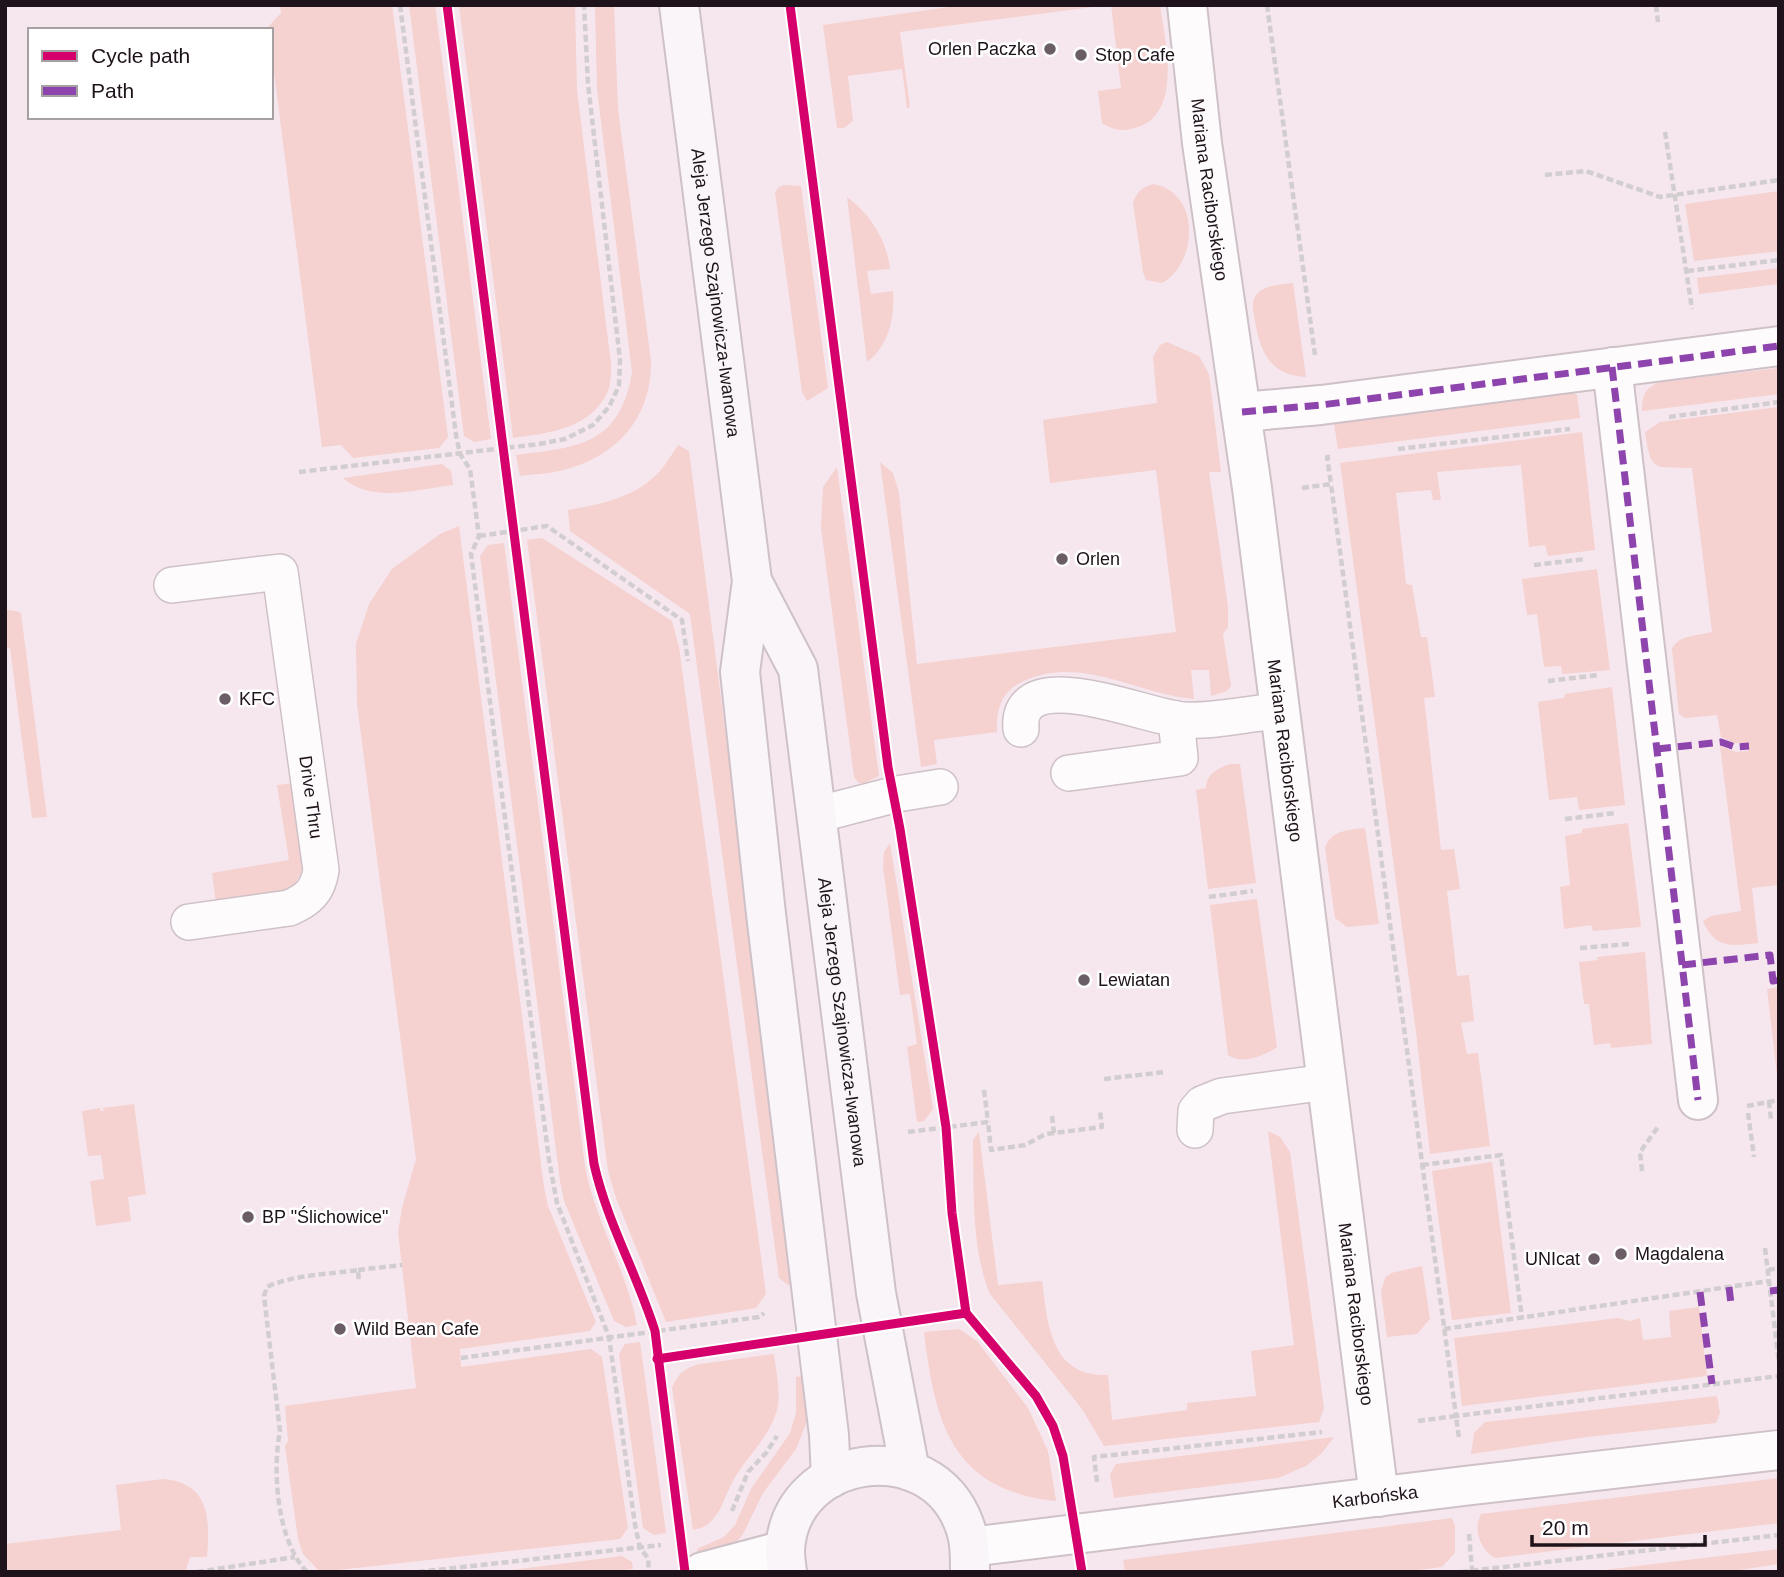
<svg xmlns="http://www.w3.org/2000/svg" width="1784" height="1577" font-family="Arial,sans-serif">
  <style>
    .green { fill: #f5d1cf }
    .lines { fill: none; stroke-linecap: round; stroke-linejoin: round }
    .service-casing { stroke: #cec1c8; stroke-width: 38 }
    .minor-casing { stroke: #cec1c8; stroke-width: 42 }
    .secondary-casing { stroke: #cec1c8; stroke-width: 42 }
    .path { stroke: #d2ced0; stroke-width: 4.5; stroke-dasharray: 7 3.5; stroke-linecap: butt }
    .service { stroke: #fefbfd; stroke-width: 35 }
    .minor { stroke: #fefbfd; stroke-width: 38 }
    .secondary { stroke: #f9f5f9; stroke-width: 38 }
    .quiet { stroke: #8e44ad; stroke-width: 7; stroke-dasharray: 14 7; stroke-linecap: butt }
    .cycleway-casing { stroke: #fff; stroke-width: 13 }
    .cycleway { stroke: #d6006c; stroke-width: 9 }
    .poi-dot { fill: #6a5d65; stroke: #fff; stroke-width: 2.5 }
    .labels { text-anchor: middle; stroke-width: 5; stroke-linejoin: round; paint-order: stroke }
    .poi-label { font-size: 18px; fill: #1e131a; stroke: #fff; text-anchor: start }
    .street-label { font-size: 18px; fill: #1e131a; stroke: #fff }
  </style>
  <rect width="100%" height="100%" fill="#f6e7ef"/>
  <!-- green -->
  <g class="green">
    <path d="M280,5H392L448,437L439,448L353,458L341,445L322,447L271,49V30L268,27L281,13Z"/>
    <path d="M409,5H435L491,439L474,442L464,436Z"/>
    <path d="M459,5H575L577,90L611,364C611,372 611,384 608,391C591,429 549,433 513,438Z"/>
    <path d="M595,5H614L618,109L651,361C652,417 617,457 563,470C550,474 534,474 520,476L516,455C579,447 620,445 632,372L597,89Z"/>
    <path d="M963,5H1108L900,32L910,107L907,108L902,69L848,76L853,121L844,128H837L823,25Z"/>
    <path d="M1111,5H1160C1165,41 1183,112 1138,127C1123,132 1115,131 1102,123L1098,91L1121,88Z"/>
    <path d="M1153,184C1201,192 1198,263 1162,283L1146,280L1143,272L1133,203C1137,191 1142,188 1153,184Z"/>
    <path d="M784,185L801,186L828,388L807,401L802,392L775,192L779,187Z"/>
    <path d="M1779,191V251L1694,261L1685,204Z"/>
    <path d="M847,197C870,214 887,240 890,269L867,271L871,294L893,291C895,316 889,346 867,362Z"/>
    <path d="M1779,268V284L1699,294L1697,278Z"/>
    <path d="M1293,283L1306,377C1270,376 1260,351 1255,321C1254,312 1250,302 1257,294C1265,284 1282,285 1293,283Z"/>
    <path d="M1167,342L1199,356L1209,374L1221,472H1209L1228,607V627L1223,634L1231,686L1227,691L1211,696L1209,670H1191L1194,699C1136,694 1084,656 1026,680C1002,690 996,708 997,732L934,740L937,764L921,767L880,462L893,473L899,493L917,664L1176,632L1156,470L1050,483L1043,420L1157,403L1153,357L1160,345Z"/>
    <path d="M1779,368V394L1642,411C1642,396 1644,389 1659,382Z"/>
    <path d="M1572,392L1577,395L1580,418L1338,449L1333,418Z"/>
    <path d="M1779,407V885L1752,888L1758,943C1732,946 1715,949 1703,921L1711,916L1741,911L1720,746L1736,752L1748,751V743H1734L1721,737L1717,715L1685,718L1679,714L1672,649C1679,634 1698,636 1712,632L1692,468C1654,467 1651,473 1645,432L1660,422Z"/>
    <path d="M1582,432L1595,550L1548,556L1545,545L1529,547L1521,465L1437,472L1441,500H1433L1431,490L1396,493L1406,584L1412,585L1421,637H1427L1435,697L1424,698L1441,850L1454,849L1460,889L1447,891L1457,976L1469,975L1474,1021L1461,1023L1467,1054L1478,1053L1490,1146L1430,1154L1416,1032L1340,463Z"/>
    <path d="M678,445L689,451L797,1284L788,1285L779,1278L690,614L570,531L568,510C601,504 635,498 659,472C666,464 672,454 678,445Z"/>
    <path d="M442,464L451,471L453,485C417,489 373,504 343,478Z"/>
    <path d="M837,467L879,776L864,783H859L854,777L821,528L823,487Z"/>
    <path d="M459,526L544,1187L548,1206L596,1322L590,1331L460,1349L461,1367L591,1349L602,1357L628,1528L620,1539L320,1572L303,1554L298,1539L285,1446L288,1441L285,1406L416,1388L398,1232L402,1208L416,1159L357,704L356,644L369,604L392,569L440,534Z"/>
    <path d="M542,538L672,621L679,647L766,1294L756,1308L666,1322L616,1198L608,1171L527,540Z"/>
    <path d="M504,543L585,1166C595,1222 627,1270 637,1325L626,1327L614,1321L564,1201L560,1181L480,556L488,545Z"/>
    <path d="M1597,569L1610,670L1562,674L1561,666L1544,667L1537,614L1527,615L1522,579Z"/>
    <path d="M5,610L16,611L21,613L47,817L32,818L10,648H5Z"/>
    <path d="M1612,687L1625,805L1579,810L1577,797L1549,800L1538,702L1564,698L1565,694Z"/>
    <path d="M1230,764H1240L1256,883L1208,889L1196,790L1206,788C1207,773 1217,769 1230,764Z"/>
    <path d="M294,783L304,867L295,884L285,893L216,903L212,873L289,860L277,785Z"/>
    <path d="M1628,823L1641,927L1593,931L1591,925L1564,929L1560,887L1570,885L1565,836L1582,833V829Z"/>
    <path d="M1365,828L1379,924L1347,927L1335,918L1325,848C1331,830 1348,830 1365,828Z"/>
    <path d="M890,843L933,1109L924,1121L917,1122L907,1047L917,1044L910,994L900,995L883,867L884,852Z"/>
    <path d="M1257,899L1277,1047C1264,1056 1242,1065 1228,1055L1210,905Z"/>
    <path d="M1645,952L1652,1044L1611,1048L1610,1043L1594,1045L1589,1004H1584L1579,962L1598,960L1597,957Z"/>
    <path d="M1779,987V1084H1778L1767,989Z"/>
    <path d="M134,1104L146,1194L128,1197L131,1221L96,1226L90,1181L104,1179L101,1155L88,1156L82,1111L100,1108L101,1111H104L103,1108Z"/>
    <path d="M1268,1131L1280,1137L1290,1152L1324,1408L1319,1422L1104,1446L1082,1409L990,1294C971,1249 974,1188 973,1140L979,1132L998,1285L1042,1281C1048,1324 1050,1377 1108,1375L1112,1420L1187,1410V1403L1256,1396L1251,1351L1294,1345Z"/>
    <path d="M1492,1162L1511,1313L1452,1320L1432,1171Z"/>
    <path d="M1422,1266L1430,1319L1417,1334L1387,1337L1381,1292L1385,1278L1391,1273Z"/>
    <path d="M1699,1307L1707,1376L1462,1406L1454,1338L1618,1318L1630,1321L1640,1318L1643,1340L1671,1337L1669,1311Z"/>
    <path d="M959,1329L977,1341L1028,1408L1048,1451L1056,1501C951,1490 935,1423 924,1332Z"/>
    <path d="M640,1342L666,1533L654,1535L643,1528L619,1354L625,1344Z"/>
    <path d="M774,1354C776,1372 782,1395 776,1413C767,1442 742,1460 730,1487C724,1499 720,1515 708,1524C705,1527 698,1529 693,1530L672,1388C678,1373 685,1368 700,1364Z"/>
    <path d="M807,1375L809,1405L807,1421L796,1449L763,1493L742,1536L733,1545L698,1560L697,1549L724,1537L735,1525L751,1489L790,1433L796,1413V1377Z"/>
    <path d="M1717,1396L1720,1413L1716,1423L1587,1437L1471,1454L1474,1433L1485,1422Z"/>
    <path d="M1334,1437L1322,1453L1306,1466L1278,1478L1114,1498L1110,1474L1116,1464Z"/>
    <path d="M1779,1478V1523L1495,1558C1480,1549 1473,1530 1481,1514Z"/>
    <path d="M163,1479C210,1483 210,1519 207,1557H190L185,1572H5V1544L121,1530L116,1485Z"/>
    <path d="M1452,1518L1455,1526V1553L1442,1567L1403,1572H1125L1123,1560Z"/>
    <path d="M1779,1549V1564L1726,1572H1587Z"/>
    <path d="M622,1556L632,1562L633,1569L606,1572H497Z"/>
  </g>
  <g class="lines">
    <defs>
      <g id="service">
        <path id="s1" d="M172,585L280,572L321,870C318,891 308,900 289,908L189,922"/>
        <path d="M1021,729C1015,659 1150,719 1184,720C1215,722 1249,713 1280,711"/>
        <path d="M1069,773L1180,758L1176,719"/>
        <path d="M816,815L897,794L940,787"/>
        <path d="M1195,1130L1196,1111L1202,1104L1222,1096L1327,1082"/>
      </g>
      <g id="minor">
        <path id="s2" d="M1187,5L1202,143L1252,488L1379,1497"/>
        <path d="M1612,367L1698,1100"/>
        <path d="M1242,412L1321,405L1779,346"/>
        <path id="s3" d="M970,1547L1464,1486L1779,1450"/>
        <path d="M702,1572L785,1550"/>
      </g>
      <g id="secondary">
        <path id="s4" d="M679,5L752,581L740,672L766,914L829,1435L831,1478"/>
        <path id="s5" d="M752,581L798,669L876,1293L910,1471"/>
        <path d="M787,1572C786,1565 785,1557 785,1550C790,1454 930,1433 964,1524C970,1539 970,1555 970,1572"/>
      </g>
    </defs>
    <!-- service casing -->
    <use href="#service" class="service-casing"/>
    <!-- minor casing -->
    <use href="#minor" class="minor-casing"/>
    <!-- secondary casing -->
    <use href="#secondary" class="secondary-casing"/>
    <!-- path -->
    <g class="path">
      <path d="M400,5L456,435L460,454L470,469L479,536L471,554L549,1160L557,1203L609,1337L635,1525L640,1548L648,1558L649,1571"/>
      <path d="M1267,5L1315,355"/>
      <path d="M1656,5L1658,22"/>
      <path d="M1665,132L1692,309"/>
      <path d="M1545,175L1586,171L1660,197L1779,180"/>
      <path d="M1687,271L1779,260"/>
      <path d="M1669,417L1779,402"/>
      <path d="M1398,449L1570,429"/>
      <path d="M1330,457H1327L1331,484"/>
      <path d="M299,472L539,444L565,439L593,425L609,407L619,386L620,360L588,84L584,5"/>
      <path d="M1302,488L1331,484L1456,1416L1779,1376"/>
      <path d="M479,536L547,526L682,620L688,661"/>
      <path d="M1534,565L1586,559"/>
      <path d="M1548,681L1598,675"/>
      <path d="M1565,819L1615,813"/>
      <path d="M1209,897L1253,891"/>
      <path d="M1580,948L1629,944"/>
      <path d="M1104,1079L1165,1072"/>
      <path d="M984,1090L988,1122"/>
      <path d="M1769,1101L1771,1119"/>
      <path d="M1747,1106L1779,1100"/>
      <path d="M1748,1113L1754,1157"/>
      <path d="M1052,1116L1054,1133"/>
      <path d="M908,1132L988,1122L991,1150L1025,1145L1046,1134L1102,1127L1100,1111"/>
      <path d="M1422,1165L1501,1155L1522,1319"/>
      <path d="M1642,1171L1640,1152L1658,1127"/>
      <path d="M1765,1248L1779,1363"/>
      <path d="M358,1270L402,1265"/>
      <path d="M1768,1270L1779,1268"/>
      <path d="M1444,1329L1769,1281"/>
      <path d="M461,1358L759,1317L764,1313"/>
      <path d="M1418,1421L1456,1416L1459,1438"/>
      <path d="M1097,1482L1094,1457L1322,1432"/>
      <path d="M732,1511L748,1472L766,1453L777,1436"/>
      <path d="M1469,1534L1472,1570"/>
      <path d="M197,1572L295,1557"/>
      <path d="M307,1572C277,1541 272,1471 280,1431L264,1296L267,1287C291,1275 331,1274 358,1270L359,1281"/>
      <path d="M418,1572L661,1545"/>
      <path d="M1461,1572L1779,1535"/>
    </g>
    <!-- service -->
    <use href="#service" class="service"/>
    <!-- minor -->
    <use href="#minor" class="minor"/>
    <!-- secondary -->
    <use href="#secondary" class="secondary"/>
    <!-- quiet -->
    <g class="quiet">
      <path d="M1612,367L1698,1100"/>
      <path d="M1242,412L1321,405L1779,346"/>
      <path d="M1657,749L1721,742L1735,747L1749,746"/>
      <path d="M1682,965L1770,955L1773,981L1779,980"/>
      <path d="M1729,1287L1731,1304"/>
      <path d="M1770,1291L1779,1290"/>
      <path d="M1700,1292L1712,1384"/>
    </g>
    <defs>
      <g id="cycleway">
        <path d="M447,5L594,1164C607,1222 637,1274 655,1331L685,1572"/>
        <path d="M790,5L888,767L900,829L946,1127L952,1213L966,1313L1036,1396L1053,1426L1063,1456L1082,1572"/>
        <path d="M657,1359L966,1313"/>
      </g>
    </defs>
    <!-- cycleway casing -->
    <use href="#cycleway" class="cycleway-casing"/>
    <!-- cycleway -->
    <use href="#cycleway" class="cycleway"/>
  </g>
  <!-- markers -->
  <g class="poi-dot">
    <circle cx="1050" cy="49" r="7"/>
    <circle cx="1081" cy="55" r="7"/>
    <circle cx="1062" cy="559" r="7"/>
    <circle cx="225" cy="699" r="7"/>
    <circle cx="1084" cy="980" r="7"/>
    <circle cx="248" cy="1217" r="7"/>
    <circle cx="1621" cy="1254" r="7"/>
    <circle cx="1594" cy="1259" r="7"/>
    <circle cx="340" cy="1329" r="7"/>
  </g>
  <g class="labels">
    <!-- poi labels -->
    <g class="poi-label">
      <text x="1036" y="55" text-anchor="end">Orlen Paczka</text>
      <text x="1095" y="61">Stop Cafe</text>
      <text x="1076" y="565">Orlen</text>
      <text x="239" y="705">KFC</text>
      <text x="1098" y="986">Lewiatan</text>
      <text x="262" y="1223">BP "Ślichowice"</text>
      <text x="1635" y="1260">Magdalena</text>
      <text x="1580" y="1265" text-anchor="end">UNIcat</text>
      <text x="354" y="1335">Wild Bean Cafe</text>
    </g>
    <!-- street labels -->
    <g class="street-label">
      <text dy="6" stroke="none"><textPath href="#s2" startOffset="186">Mariana Raciborskiego</textPath></text>
      <text dy="6" stroke="none"><textPath href="#s4" startOffset="290">Aleja Jerzego Szajnowicza-Iwanowa</textPath></text>
      <text dy="6" stroke="none"><textPath href="#s2" startOffset="752">Mariana Raciborskiego</textPath></text>
      <text dy="6" stroke="none"><textPath href="#s1" startOffset="336">Drive Thru</textPath></text>
      <text dy="6" stroke="none"><textPath href="#s5" startOffset="455">Aleja Jerzego Szajnowicza-Iwanowa</textPath></text>
      <text dy="6" stroke="none"><textPath href="#s2" startOffset="1320">Mariana Raciborskiego</textPath></text>
      <text dy="6" stroke="none"><textPath href="#s3" startOffset="408">Karbońska</textPath></text>
    </g>
  </g>
  <!-- border -->
  <rect width="1784" height="1577" fill="none" stroke="#1e131a" stroke-width="14"/>
  <!-- legend -->
  <rect x="28" y="28" width="245" height="91" fill="#ffffff" stroke="#a5a1a3" stroke-width="2"/>
  <rect x="42" y="51" width="35" height="10" fill="#d6006c" stroke="#a5a1a3" stroke-width="2"/>
  <text x="91" y="63" font-size="21" fill="#1e131a">Cycle path</text>
  <rect x="42" y="86" width="35" height="10" fill="#8e44ad" stroke="#a5a1a3" stroke-width="2"/>
  <text x="91" y="98" font-size="21" fill="#1e131a">Path</text>
  <!-- scale -->
  <path d="M1532 1535v10h173v-10" fill="none" stroke="#1e131a" stroke-width="3.5"/>
  <text x="1542" y="1535" font-size="21" fill="#1e131a" stroke="#ffffff" stroke-width="5" paint-order="stroke">20 m</text>
</svg>
